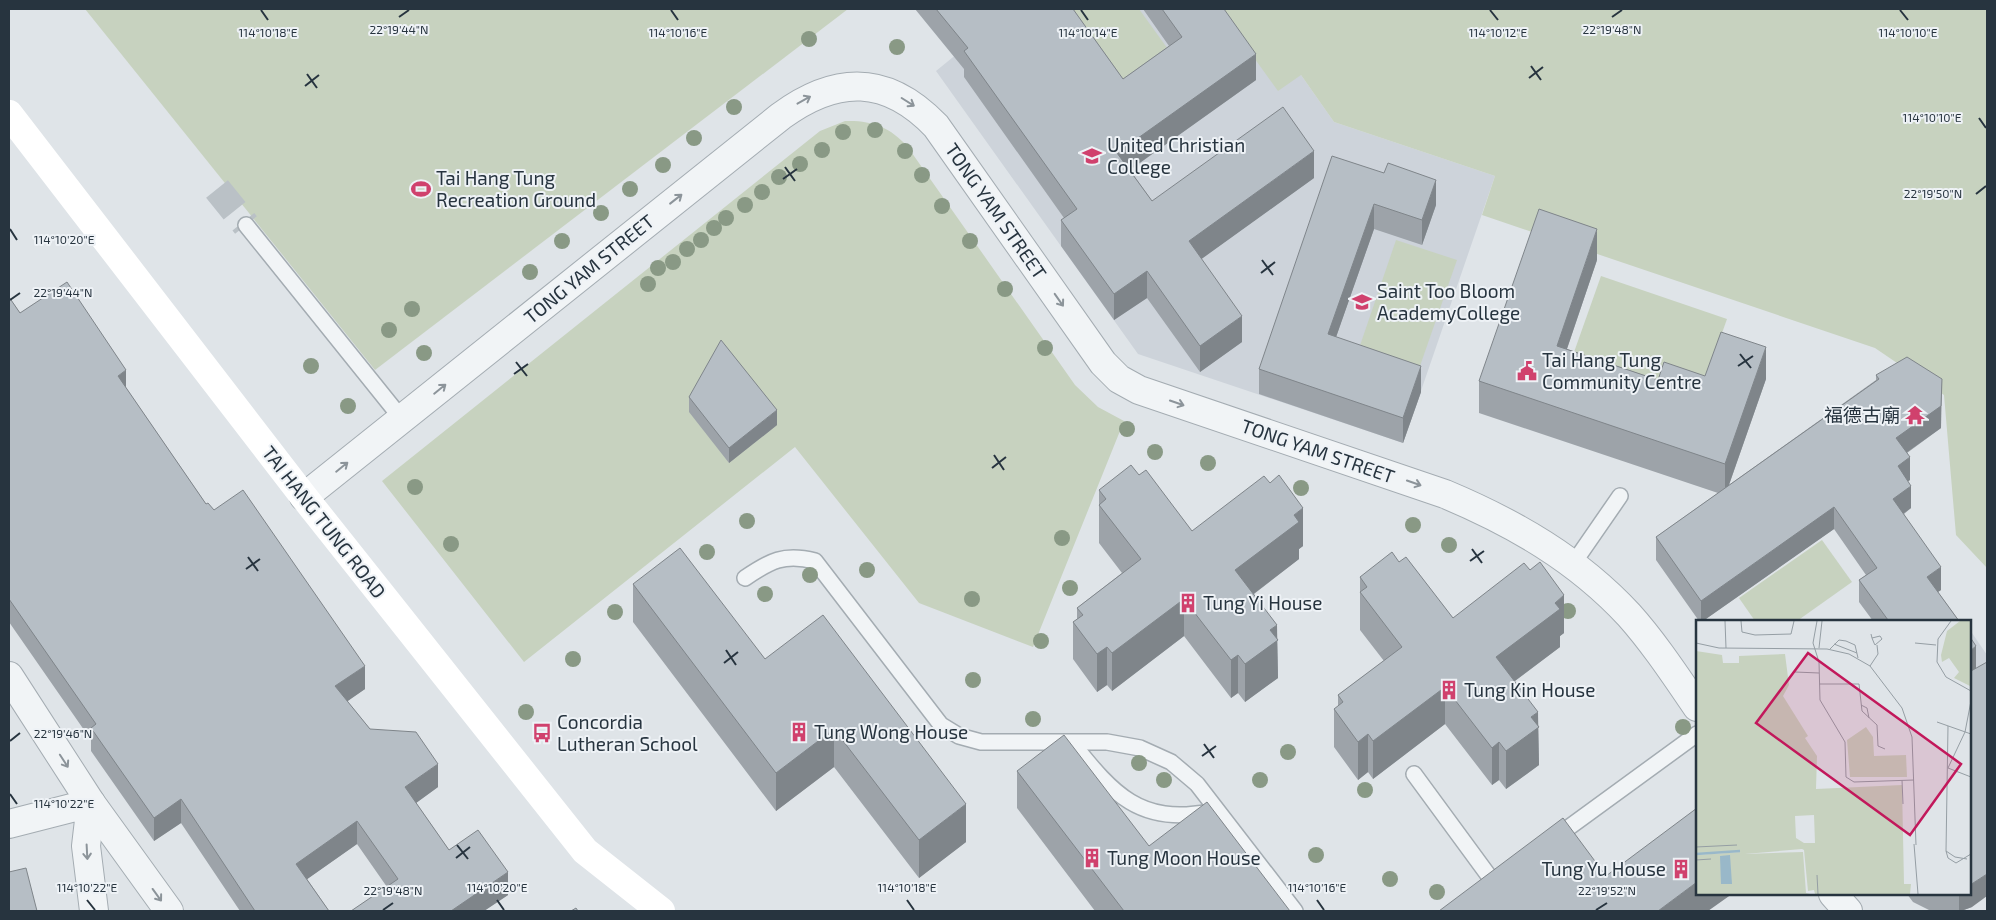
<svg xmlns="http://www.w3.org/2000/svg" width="1996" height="920" font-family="'Exo 2','Noto Sans TC',sans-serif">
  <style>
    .built { fill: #cdd3da }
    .green { fill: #c7d2bf }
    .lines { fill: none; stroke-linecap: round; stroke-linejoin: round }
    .street-tunnel { stroke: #bac1c6; stroke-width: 28; stroke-dasharray: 28 14; stroke-linecap: butt }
    .lane-casing { stroke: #a4acb2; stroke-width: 18 }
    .street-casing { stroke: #a4acb2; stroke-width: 30 }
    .lane { stroke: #f1f4f6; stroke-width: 15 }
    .street { stroke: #f1f4f6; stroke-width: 28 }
    .secondary { stroke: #fff; stroke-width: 28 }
    .tree { fill: #899985 }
    .wall { fill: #9da3a9 }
    .shaded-wall { fill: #7f858a }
    .building { fill: #b6bec5; stroke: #7f858a }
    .oneway { stroke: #8c949a }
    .ticks { fill: none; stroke: #27343f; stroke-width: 2 }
    .labels { text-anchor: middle; stroke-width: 4; stroke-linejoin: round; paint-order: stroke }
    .poi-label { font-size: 19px; fill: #27343f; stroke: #eef2f6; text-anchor: start }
    .street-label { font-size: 19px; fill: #27343f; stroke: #eef2f6 }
    .inset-river { fill: none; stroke: #99b8c9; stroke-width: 2.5 }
    .inset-road { fill: none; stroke: #959ea4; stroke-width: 1 }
    .view { fill: #c2185b; fill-opacity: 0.15; stroke: #c2185b; stroke-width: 2.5 }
    .inset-edge { fill: none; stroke: #27343f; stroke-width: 2.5 }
    .ticks-label { font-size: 12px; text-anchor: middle; fill: #27343f; stroke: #eef2f6; stroke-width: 4; stroke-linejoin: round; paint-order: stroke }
  </style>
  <rect width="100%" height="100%" fill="#dfe4e8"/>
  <!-- built -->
  <g class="built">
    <path d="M1012,9H1219L1301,75L1334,122L1495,176L1403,443L1138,354L936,71Z"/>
    <path d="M1970,630L1987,655V700L1970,712Z"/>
  </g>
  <!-- green -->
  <g class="green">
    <path d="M85,9H848L375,370Z"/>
    <path d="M1060,9H1139L1178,63L1125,100Z"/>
    <path d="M1219,9H1987V568L1956,535L1944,395L1875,348L1482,215L1495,176L1334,122L1301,75L1278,91Z"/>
    <path d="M845,121C871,120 890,127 907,146L1075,385L1098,407L1124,421L1033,647L919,603L795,447L524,662L382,481L820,131Z"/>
    <path d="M1396,240L1457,260L1413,386L1353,366Z"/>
    <path d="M1601,276L1727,319L1699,398L1573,355Z"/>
    <path d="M1822,540L1852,582L1797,621H1755L1739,598Z"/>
  </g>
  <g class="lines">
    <!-- street-tunnel -->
    <path class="street-tunnel" d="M217,189L246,225"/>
    <defs>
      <g id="lane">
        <path d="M246,225L402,419"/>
        <path d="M1573,564L1620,496"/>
        <path d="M745,578C770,561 784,553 815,561L941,725L959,736L981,742H1107L1140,748L1171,762L1197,784L1295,911"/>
        <path d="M1073,744C1113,794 1140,825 1209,812"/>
        <path d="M1414,774L1494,883"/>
        <path d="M1553,839L1697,734"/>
      </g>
      <g id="street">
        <path d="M304,497L781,116C837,75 887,75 936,126L1103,363L1119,379L1139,390L1445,494C1514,523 1577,559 1629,615C1654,643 1675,675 1697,707"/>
        <path d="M9,676L91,803L169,911"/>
        <path d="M9,824L91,803L86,846L94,911"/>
        <path d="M1833,894L1848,911"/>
      </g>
    </defs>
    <!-- lane casing -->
    <use href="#lane" class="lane-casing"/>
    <!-- street casing -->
    <use href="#street" class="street-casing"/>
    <!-- lane -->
    <use href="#lane" class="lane"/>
    <!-- street -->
    <use href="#street" class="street"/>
    <!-- secondary -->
    <path class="secondary" d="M9,114L304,497L585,851L661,911"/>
  </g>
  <!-- trees -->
  <g class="tree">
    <circle cx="809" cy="39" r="8"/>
    <circle cx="897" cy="47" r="8"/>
    <circle cx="734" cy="107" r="8"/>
    <circle cx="875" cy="130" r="8"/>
    <circle cx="843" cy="132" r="8"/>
    <circle cx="694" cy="138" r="8"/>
    <circle cx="822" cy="150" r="8"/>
    <circle cx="905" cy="151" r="8"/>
    <circle cx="800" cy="164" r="8"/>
    <circle cx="663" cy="165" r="8"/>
    <circle cx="922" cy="175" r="8"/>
    <circle cx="779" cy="177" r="8"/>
    <circle cx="630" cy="189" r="8"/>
    <circle cx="762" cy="192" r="8"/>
    <circle cx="745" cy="205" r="8"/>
    <circle cx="942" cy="206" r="8"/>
    <circle cx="601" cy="213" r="8"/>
    <circle cx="726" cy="218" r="8"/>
    <circle cx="714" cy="228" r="8"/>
    <circle cx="701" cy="240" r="8"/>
    <circle cx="562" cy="241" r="8"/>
    <circle cx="970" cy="241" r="8"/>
    <circle cx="687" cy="249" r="8"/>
    <circle cx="673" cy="262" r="8"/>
    <circle cx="658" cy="268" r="8"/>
    <circle cx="530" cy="272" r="8"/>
    <circle cx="648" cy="284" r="8"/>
    <circle cx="1005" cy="289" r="8"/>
    <circle cx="412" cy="309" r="8"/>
    <circle cx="389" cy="330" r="8"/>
    <circle cx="1045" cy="348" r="8"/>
    <circle cx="424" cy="353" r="8"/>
    <circle cx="311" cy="366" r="8"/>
    <circle cx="348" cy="406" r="8"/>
    <circle cx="1127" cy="429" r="8"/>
    <circle cx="1155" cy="452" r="8"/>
    <circle cx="1208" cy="463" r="8"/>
    <circle cx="415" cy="487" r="8"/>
    <circle cx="1301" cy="488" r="8"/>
    <circle cx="747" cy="521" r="8"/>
    <circle cx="1413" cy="525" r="8"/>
    <circle cx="1062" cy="538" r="8"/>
    <circle cx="451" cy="544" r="8"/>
    <circle cx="1449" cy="545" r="8"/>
    <circle cx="707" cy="552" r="8"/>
    <circle cx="867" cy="570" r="8"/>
    <circle cx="810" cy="575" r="8"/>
    <circle cx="1070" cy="588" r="8"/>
    <circle cx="765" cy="594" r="8"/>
    <circle cx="972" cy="599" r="8"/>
    <circle cx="1568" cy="611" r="8"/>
    <circle cx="615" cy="612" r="8"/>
    <circle cx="1041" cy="641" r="8"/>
    <circle cx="573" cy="659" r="8"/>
    <circle cx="973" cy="680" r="8"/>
    <circle cx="526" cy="712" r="8"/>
    <circle cx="1033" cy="719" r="8"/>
    <circle cx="1683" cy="727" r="8"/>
    <circle cx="1288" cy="752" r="8"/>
    <circle cx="1139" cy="763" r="8"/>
    <circle cx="1164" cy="780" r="8"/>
    <circle cx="1260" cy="780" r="8"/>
    <circle cx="1365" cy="790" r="8"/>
    <circle cx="1316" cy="855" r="8"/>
    <circle cx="1390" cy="879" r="8"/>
    <circle cx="1437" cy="892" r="8"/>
  </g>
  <!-- wall -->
  <g class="wall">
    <path d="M915,9H1073L1123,79L1169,46L1143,9H1224L1256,80L1130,170L1152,201L1314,178L1201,259L1242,342L1200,372L1147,298L1114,320L1061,246V220L1064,218L964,77V69Z"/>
    <path d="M1384,173L1436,205L1422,245L1374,229L1336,337L1421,392L1403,443L1259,394V369Z"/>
    <path d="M1597,260L1567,349L1658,380L1705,376L1766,379L1729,485L1876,380V375L1941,428L1907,453L1910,480L1908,481L1911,508L1904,514L1941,590L1938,592L1959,621H1873L1859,602V580L1866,575L1834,529L1703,621H1699L1656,560V537L1718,493L1479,413V381Z"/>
    <path d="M9,297L20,313L126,388L206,504L214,510L365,689L347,701L370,729L438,787L416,803L449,850L508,895L484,911H351L387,887L357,844L307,879L329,911H240L181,823L154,841L91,751V740L9,622Z"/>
    <path d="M689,397L777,425L729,463L689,412Z"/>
    <path d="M1139,475L1192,531L1303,546L1299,549V559L1254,594L1277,639L1278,678L1245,702L1238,693L1231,698L1184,636L1112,691L1107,685L1097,692L1073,659V622L1077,619V608L1122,573L1099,543V490Z"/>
    <path d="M1399,562L1453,618L1564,633L1560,636V647L1515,681L1538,726L1539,765L1506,789L1499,780L1492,785L1445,724L1373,779L1368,772L1358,780L1334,747V709L1338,706V695L1384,661L1360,630V577Z"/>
    <path d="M633,584L765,659L966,842L919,878L834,767L776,811L633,622Z"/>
    <path d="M1017,771L1149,846L1290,911H1095L1017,808Z"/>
    <path d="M1907,894H1970L1972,907L1961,911H1931L1913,902Z"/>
  </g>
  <!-- shaded-wall -->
  <g class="shaded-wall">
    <path d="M1256,54V80L1117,179V153Z"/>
    <path d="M1314,151V178L1189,268V241Z"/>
    <path d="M1436,180V205L1422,245V220Z"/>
    <path d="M1374,204V229L1328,360V334Z"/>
    <path d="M1597,229V260L1557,378V346Z"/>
    <path d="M1147,271V298L1114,320V294Z"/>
    <path d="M1242,316V342L1200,372V346Z"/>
    <path d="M1766,347V379L1725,496V464Z"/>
    <path d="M1421,366V392L1403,443V418Z"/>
    <path d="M126,370V393L118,376Z"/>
    <path d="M1942,379L1941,428L1896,460V438Z"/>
    <path d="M777,410V425L729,463V448Z"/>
    <path d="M1910,457V480L1898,488V466Z"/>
    <path d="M1911,486V508L1893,521V499Z"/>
    <path d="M1834,507V529L1703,621H1701V601Z"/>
    <path d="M1303,508V546L1299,549V559L1235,608V570L1294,515Z"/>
    <path d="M1941,567V590L1927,599V577Z"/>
    <path d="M1564,595V633L1560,636V647L1496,695V657L1555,603Z"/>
    <path d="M1184,599V636L1112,691V653Z"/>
    <path d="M1277,625L1278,678L1245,702V664L1270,630Z"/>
    <path d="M1976,646V669L1970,673V651Z"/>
    <path d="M1107,647V685L1097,692V654Z"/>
    <path d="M1238,655V693L1231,698V660Z"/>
    <path d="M365,666V689L335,710V686Z"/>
    <path d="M1445,687V724L1373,779V741Z"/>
    <path d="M1538,712L1539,765L1506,789V751L1531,717Z"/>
    <path d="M834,729V767L776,811V773Z"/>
    <path d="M1368,734V772L1358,780V742Z"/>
    <path d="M1499,742V780L1492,785V748Z"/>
    <path d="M438,764V787L405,811V787Z"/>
    <path d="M181,799V823L154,841V818Z"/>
    <path d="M966,804V842L919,878V840Z"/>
    <path d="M357,821V844L296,887V864Z"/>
    <path d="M508,872V895L484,911H451Z"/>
    <path d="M1987,874V896L1972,907L1961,911H1959V894H1970V885Z"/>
    <path d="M1697,882V894H1732L1708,911H1658Z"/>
  </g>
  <!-- building -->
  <g class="building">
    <path d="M936,9H1073L1123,79L1182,37L1162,9H1224L1256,54L1117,153L1152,201L1283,107L1314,151L1189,241L1242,316L1200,346L1147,271L1114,294L1061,220L1077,209L964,51L968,48Z"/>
    <path d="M1332,156L1384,173L1388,163L1436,180L1422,220L1374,204L1328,334L1421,366L1403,418L1259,369Z"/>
    <path d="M1539,209L1597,229L1557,346L1658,380L1664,362L1705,376L1721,332L1766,347L1725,464L1479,381Z"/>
    <path d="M67,282L126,370L118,376L206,504L208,503L214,510L243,490L365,666L335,686L370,729L416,732L438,764L405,787L449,850L478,830L508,872L451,911H351L398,879L357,821L296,864L329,911H255L181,799L154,818L91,728L96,724L9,599V297L20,313Z"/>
    <path d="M721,340L777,410L729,448L689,397Z"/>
    <path d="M1907,357L1942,379L1941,406L1896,438L1910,457L1898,466L1911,486L1893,499L1941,567L1927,577L1959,621H1886L1888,620L1859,580L1877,568L1834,507L1701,601L1656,537L1879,379L1876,375Z"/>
    <path d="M1131,465L1139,475L1146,470L1192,531L1264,476L1270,483L1279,475L1303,508L1294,515L1299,522L1235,570L1277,625L1270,630L1278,640L1245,664L1238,655L1231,660L1184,599L1112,653L1107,647L1097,654L1073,622L1083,615L1077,608L1141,559L1099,505L1106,499L1099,490Z"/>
    <path d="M680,548L765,659L823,615L966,804L919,840L834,729L776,773L633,584Z"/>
    <path d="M1392,552L1399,562L1406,557L1453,618L1524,563L1530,570L1540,562L1564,595L1555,603L1560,609L1496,657L1538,712L1531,717L1539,727L1506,751L1499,742L1492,748L1445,687L1373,741L1368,734L1358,742L1334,709L1343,702L1338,695L1402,647L1360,592L1367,587L1360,577Z"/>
    <path d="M1970,637L1976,646L1970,651Z"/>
    <path d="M1987,662V874L1970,885V670L1971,671Z"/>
    <path d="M1064,735L1149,846L1207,802L1290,911H1124L1017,771Z"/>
    <path d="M1697,808V882L1658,911H1439L1563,818L1606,876Z"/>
    <path d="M26,868L37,911H9V872Z"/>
    <path d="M576,908L578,911H571Z"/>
  </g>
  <!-- one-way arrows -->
  <defs><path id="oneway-shaft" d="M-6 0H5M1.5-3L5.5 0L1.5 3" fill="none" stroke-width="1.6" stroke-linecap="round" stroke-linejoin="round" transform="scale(1.25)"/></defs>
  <g class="oneway">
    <use href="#oneway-shaft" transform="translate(804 100) rotate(-29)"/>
    <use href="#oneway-shaft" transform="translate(908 102) rotate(32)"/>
    <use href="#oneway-shaft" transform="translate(676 199) rotate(-38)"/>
    <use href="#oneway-shaft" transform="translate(1059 300) rotate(55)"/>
    <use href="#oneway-shaft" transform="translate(440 389) rotate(-39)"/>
    <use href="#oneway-shaft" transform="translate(1177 403) rotate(19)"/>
    <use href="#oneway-shaft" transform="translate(342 467) rotate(-39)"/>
    <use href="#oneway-shaft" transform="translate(1414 483) rotate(19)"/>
    <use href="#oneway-shaft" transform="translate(64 761) rotate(57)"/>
    <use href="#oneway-shaft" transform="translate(87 852) rotate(87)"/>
    <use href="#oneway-shaft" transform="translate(157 895) rotate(54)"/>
  </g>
  <!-- ticks -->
  <path class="ticks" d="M261,10L268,20M671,10L678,20M1081,10L1088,20M1490,10L1498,20M1900,10L1908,20M399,17L409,10M1612,17L1622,10M1531,66L1541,80M307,74L317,88M1529,78L1543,67M305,86L319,75M1979,118L1986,128M785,167L795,181M783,179L797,169M1976,194L1986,186M10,229L17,240M1262,260L1273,275M1261,273L1275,262M10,300L20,293M1740,354L1751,368M516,362L527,376M1738,366L1753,356M514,374L528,364M994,455L1004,470M992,468L1006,457M1472,549L1482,563M248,557L258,571M1470,561L1484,551M246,569L260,559M726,650L736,665M724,663L738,652M10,741L20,733M1204,744L1214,758M1202,756L1216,746M10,794L17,804M457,845L468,859M456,858L470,847M87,900L95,910M497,900L504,910M907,900L914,910M1317,900L1324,910M383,910L393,903M1596,910L1607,903"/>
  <!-- icons -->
  <defs>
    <symbol id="school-bare" viewBox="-9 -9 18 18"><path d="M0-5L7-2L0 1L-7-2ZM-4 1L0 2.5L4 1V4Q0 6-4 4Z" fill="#d0416d" stroke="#eef2f6" stroke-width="2.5" paint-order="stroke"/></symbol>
    <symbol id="stadium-bare" viewBox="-9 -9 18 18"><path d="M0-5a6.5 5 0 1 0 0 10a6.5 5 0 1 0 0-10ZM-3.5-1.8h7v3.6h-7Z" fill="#d0416d" stroke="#eef2f6" stroke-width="2.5" paint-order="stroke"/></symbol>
    <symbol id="civic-bare" viewBox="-9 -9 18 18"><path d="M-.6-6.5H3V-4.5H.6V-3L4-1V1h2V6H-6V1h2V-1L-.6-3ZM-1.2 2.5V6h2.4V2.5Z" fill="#d0416d" stroke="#eef2f6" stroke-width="2.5" paint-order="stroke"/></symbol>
    <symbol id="temple-bare" viewBox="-9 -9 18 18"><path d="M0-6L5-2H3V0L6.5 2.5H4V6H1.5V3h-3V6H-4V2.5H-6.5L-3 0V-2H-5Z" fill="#d0416d" stroke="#eef2f6" stroke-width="2.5" paint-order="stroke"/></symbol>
    <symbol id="building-bare" viewBox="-9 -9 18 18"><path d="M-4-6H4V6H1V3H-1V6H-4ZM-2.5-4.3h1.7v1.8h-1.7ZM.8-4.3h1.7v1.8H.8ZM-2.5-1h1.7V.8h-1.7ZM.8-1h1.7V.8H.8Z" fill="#d0416d" stroke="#eef2f6" stroke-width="2.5" paint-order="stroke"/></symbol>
    <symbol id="bus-bare" viewBox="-9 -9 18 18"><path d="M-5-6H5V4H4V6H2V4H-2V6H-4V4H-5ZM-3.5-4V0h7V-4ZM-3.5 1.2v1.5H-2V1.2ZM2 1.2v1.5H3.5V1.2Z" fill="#d0416d" stroke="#eef2f6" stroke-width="2.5" paint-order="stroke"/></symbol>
  </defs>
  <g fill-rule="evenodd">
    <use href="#school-bare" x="1078" y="142" width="28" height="28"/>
    <use href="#stadium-bare" x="407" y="175" width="28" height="28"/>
    <use href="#school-bare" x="1348" y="288" width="28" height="28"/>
    <use href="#civic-bare" x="1513" y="357" width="28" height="28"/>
    <use href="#temple-bare" x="1901" y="401" width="28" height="28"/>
    <use href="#building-bare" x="1174" y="589" width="28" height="28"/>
    <use href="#building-bare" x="1435" y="676" width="28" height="28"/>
    <use href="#building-bare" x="785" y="718" width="28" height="28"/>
    <use href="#bus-bare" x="528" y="719" width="28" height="28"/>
    <use href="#building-bare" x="1078" y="844" width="28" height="28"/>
    <use href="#building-bare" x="1667" y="855" width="28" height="28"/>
  </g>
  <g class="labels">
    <!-- poi labels -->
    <g class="poi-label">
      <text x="1107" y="152">United Christian<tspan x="1107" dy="22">College</tspan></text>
      <text x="436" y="185">Tai Hang Tung<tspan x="436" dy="22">Recreation Ground</tspan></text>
      <text x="1377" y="298">Saint Too Bloom<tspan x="1377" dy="22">AcademyCollege</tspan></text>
      <text x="1542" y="367">Tai Hang Tung<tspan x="1542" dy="22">Community Centre</tspan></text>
      <text x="1900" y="422" text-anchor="end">福德古廟</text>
      <text x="1203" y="610">Tung Yi House</text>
      <text x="1464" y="697">Tung Kin House</text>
      <text x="557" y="729">Concordia<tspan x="557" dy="22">Lutheran School</tspan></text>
      <text x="814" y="739">Tung Wong House</text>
      <text x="1107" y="865">Tung Moon House</text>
      <text x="1666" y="876" text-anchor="end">Tung Yu House</text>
    </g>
    <!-- street labels -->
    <g class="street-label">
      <text transform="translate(996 211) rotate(55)" y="7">TONG YAM STREET</text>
      <text transform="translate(589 269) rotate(-39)" y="7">TONG YAM STREET</text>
      <text transform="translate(1318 451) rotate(19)" y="7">TONG YAM STREET</text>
      <text transform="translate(324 522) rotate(52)" y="7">TAI HANG TUNG ROAD</text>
    </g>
  </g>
  <!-- overview -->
  <g transform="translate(1696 620)">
    <rect width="275" height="275" fill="#dfe4e8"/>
    <path d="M264,1H275L274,66L258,58L263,52L253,38L246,42L245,35L251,11ZM0,31L26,35L27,43H43V36L89,34L93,65L87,76L112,116L109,118L121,136L120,169L206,165L208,264H215L214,274H119L118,270L112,271L108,230L106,229L49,234L107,232L110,273L114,274H0V235L46,232L0,233ZM118,195L119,223H108L100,218L99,196ZM170,107L177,117L178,136L210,135L211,157H154L151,120Z" fill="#c7d2bf" fill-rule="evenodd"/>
    <path d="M34,235L36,264H25L24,236Z" fill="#99b8c9"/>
    <path class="inset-river" d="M0,234L44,231"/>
    <path class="inset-road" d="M29,1L30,28M45,1L46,12L59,15L95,14L98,1M121,1L117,23L123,42L124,80L149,122L150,157L158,162L218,160M255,1L242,19L241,42L250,57L275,71M175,14L176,18L178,23L179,25L186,19L184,16L176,18M0,23L23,28L131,29L153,34L174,46L206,88L216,117L220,225M219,23L240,25M138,24L161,33M123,28L126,1M134,29L143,20L150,21L159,25L162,38M174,46L182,34L181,25M99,52L123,53M123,64H163L166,91L181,105L182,126L189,129M275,81L269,112L252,148L275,157M165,85L171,88L173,98M241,102L275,114M252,106L250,231L252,238L260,243L275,234M206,160L207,184M218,224L222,274M0,227L41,225M250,231L259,237L271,239M0,240L15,239M121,255L122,274"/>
    <path class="view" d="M112,33L265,144L214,215L60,103Z"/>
    <rect width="275" height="275" class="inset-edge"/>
  </g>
  <g class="ticks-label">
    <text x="399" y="34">22°19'44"N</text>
    <text x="1612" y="34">22°19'48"N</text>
    <text x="268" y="37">114°10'18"E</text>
    <text x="678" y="37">114°10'16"E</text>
    <text x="1088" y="37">114°10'14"E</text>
    <text x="1498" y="37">114°10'12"E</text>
    <text x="1908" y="37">114°10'10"E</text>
    <text x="1932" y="122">114°10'10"E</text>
    <text x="1933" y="198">22°19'50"N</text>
    <text x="64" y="244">114°10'20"E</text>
    <text x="63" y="297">22°19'44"N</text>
    <text x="63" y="738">22°19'46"N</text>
    <text x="64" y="808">114°10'22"E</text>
    <text x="87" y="892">114°10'22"E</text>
    <text x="497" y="892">114°10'20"E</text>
    <text x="907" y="892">114°10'18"E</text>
    <text x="1317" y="892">114°10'16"E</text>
    <text x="393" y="895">22°19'48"N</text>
    <text x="1607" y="895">22°19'52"N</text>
  </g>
  <!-- border -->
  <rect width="1996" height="920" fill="none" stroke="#27343f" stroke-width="20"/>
</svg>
